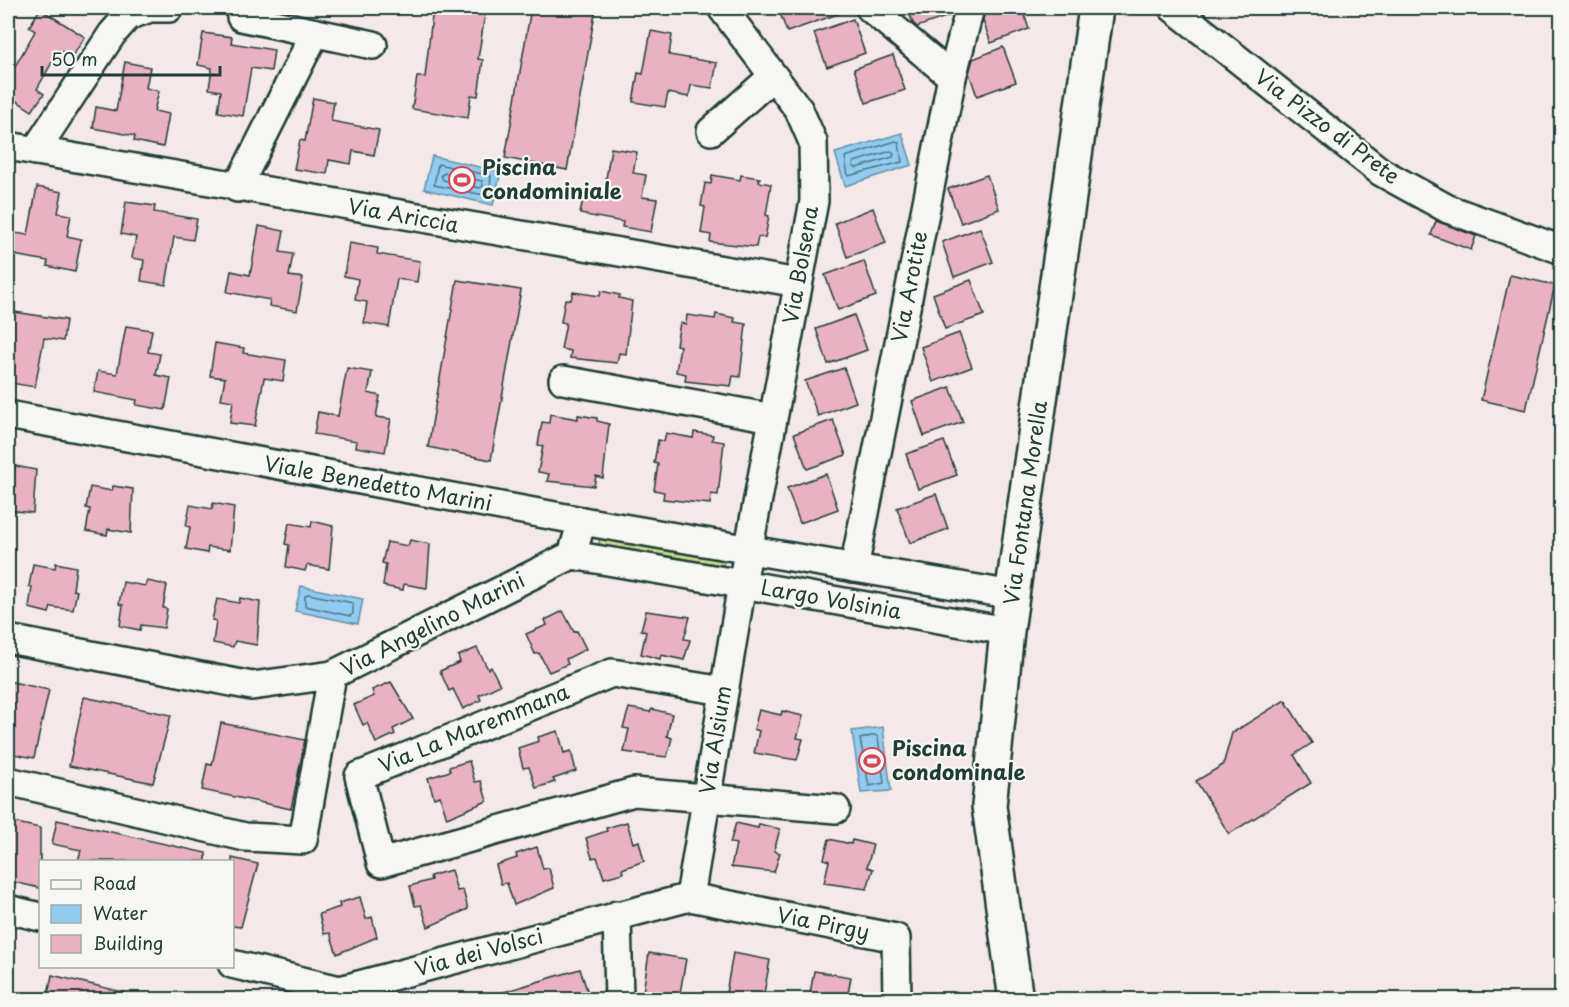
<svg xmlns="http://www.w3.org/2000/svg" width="1569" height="1007" font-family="'Playpen Sans',sans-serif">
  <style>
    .green { fill: #c9dc91; stroke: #748c62; stroke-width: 1.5 }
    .water { fill: #92cbf1; stroke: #6492a5; stroke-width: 1.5 }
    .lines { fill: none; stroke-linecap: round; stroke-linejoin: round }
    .shore { stroke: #4d7680; stroke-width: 1.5 }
    .building { fill: #eab1c3; stroke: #1f3d34; stroke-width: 1.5 }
    .street-casing { stroke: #1f3d34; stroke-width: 32 }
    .secondary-casing { stroke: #1f3d34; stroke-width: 38 }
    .street { stroke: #f6f6f2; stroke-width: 27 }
    .secondary { stroke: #f6f6f2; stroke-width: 33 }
    .labels { text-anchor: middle; stroke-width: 4.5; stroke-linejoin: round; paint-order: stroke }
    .street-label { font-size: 21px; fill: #1f3d34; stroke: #f6f6f2 }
    .poi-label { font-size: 21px; font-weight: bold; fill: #1f3d34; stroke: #f6f6f2; text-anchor: start }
  </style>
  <rect width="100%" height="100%" fill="#f4e8e9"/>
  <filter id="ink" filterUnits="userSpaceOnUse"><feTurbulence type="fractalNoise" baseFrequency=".0167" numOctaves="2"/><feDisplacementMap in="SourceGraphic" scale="12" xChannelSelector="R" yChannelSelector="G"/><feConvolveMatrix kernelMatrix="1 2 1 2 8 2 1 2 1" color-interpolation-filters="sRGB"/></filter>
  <g filter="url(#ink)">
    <!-- green -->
    <path class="green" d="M606,533L726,559L720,570L600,549L599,539Z"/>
    <!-- water -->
    <g class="water">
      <path d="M902,133L912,165L845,186L835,153Z"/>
      <path d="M432,156L501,172L493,205L424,189Z"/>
      <path d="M301,586L363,599L358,624L295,611Z"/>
      <path d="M883,727L891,791L861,793L852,731Z"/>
    </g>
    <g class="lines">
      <!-- shore -->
      <g class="shore">
        <path d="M896,141L899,143L902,162L848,176L845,157Z"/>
        <path d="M891,151L894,153L893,157L856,168L853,166L854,162Z"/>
        <path d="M438,164L491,176L489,196L434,185Z"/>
        <path d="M445,173L482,181L483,186L480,188L443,180L441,175Z"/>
        <path d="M308,594L353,603V614L350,616L305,606V596Z"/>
        <path d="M875,735L878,737L884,783L869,786L860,739Z"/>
      </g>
    </g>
    <!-- building -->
    <g class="building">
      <path d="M433,8H486L478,59L483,60L478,96L471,95L468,118L412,109L417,77H425Z"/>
      <path d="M531,8H596L567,170L505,158Z"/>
      <path d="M778,8H848L849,10L787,32Z"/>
      <path d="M907,8H954L952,15L917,27L913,23Z"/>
      <path d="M985,8H1022L1029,29L991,43L983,21Z"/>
      <path d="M40,9L85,37L72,57L59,50L37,89L44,94L32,111L8,95V79L35,31L29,27Z"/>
      <path d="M853,19L865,53L827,67L814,33Z"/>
      <path d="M651,31L672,35L669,55L717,63L712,88L691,85L689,97L668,93L665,107L633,102L638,73L643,74Z"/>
      <path d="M203,33L232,37L231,43L274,50L271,71L251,68L243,116L218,112L221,91L209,89L212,68L198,65Z"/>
      <path d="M1003,47L1016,82L977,96L969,73L973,59Z"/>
      <path d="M893,55L905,90L866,103L854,69Z"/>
      <path d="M125,62L150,67L146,88L159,91L154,111L169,114L163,147L134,141L135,136L93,128L96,107L116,111Z"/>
      <path d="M313,98L334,102L331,121L379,130L374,155L353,151L351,164L329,160L327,174L294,169L300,140L305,141Z"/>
      <path d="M611,148L637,152L633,173L646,175L642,197L657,199L651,232L622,227L623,222L580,214L584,193L603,197Z"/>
      <path d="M712,175L740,180L741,175L760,178L759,182L771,184L766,215L769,216L765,238L758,237L756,247L710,242L711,235L701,233L705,207L701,206L705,183L711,184Z"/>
      <path d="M987,175L999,209L961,223L948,189Z"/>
      <path d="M37,187L62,192L58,213L71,215L67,236L81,239L75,272L47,266L48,261L8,254V232L28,235Z"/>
      <path d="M126,202L155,206L154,212L197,219L193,240L174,237L166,285L141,281L144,260L132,258L136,237L121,234Z"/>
      <path d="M873,208L886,243L847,257L835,223Z"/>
      <path d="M1436,221L1476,236L1471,250L1431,235Z"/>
      <path d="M259,226L284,231L280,252L293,254L289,276L303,278L297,311L269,306L270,300L227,292L231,271L250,275Z"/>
      <path d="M980,228L993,262L954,277L942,242Z"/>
      <path d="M349,243L378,248L377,254L420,261L417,282L397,279L389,327L364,323L367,302L355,300L358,279L344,276Z"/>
      <path d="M864,261L876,296L838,310L825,275Z"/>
      <path d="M1510,275L1555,285L1526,410L1481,400Z"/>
      <path d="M457,280L521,290L491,460L428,447Z"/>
      <path d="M971,280L984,315L945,329L933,294Z"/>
      <path d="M601,291L620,295L619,298L632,301L626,354L619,353L617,363L570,358L571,351L561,349L566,323L561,322L565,299L571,300L573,292L600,296Z"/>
      <path d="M8,311L66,320L63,341L44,338L35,387L10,383L14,361L8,360Z"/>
      <path d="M716,314L735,318L734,322L746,324L740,377L733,376L731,386L685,381L686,374L676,372L680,346L676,345L680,323L686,324L687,315L715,319Z"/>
      <path d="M854,315L867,350L828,364L816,329Z"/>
      <path d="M126,326L152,330L148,352L160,354L156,375L171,378L165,410L136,405L137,400L94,392L98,371L117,374Z"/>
      <path d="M959,333L972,367L933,382L921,347Z"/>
      <path d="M215,343L244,348L243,353L286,360L283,381L264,378L255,426L230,423L233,401L221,399L225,378L210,376Z"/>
      <path d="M347,368L372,372L368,393L380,396L376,417L391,419L385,452L356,447L357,441L314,434L318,412L338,416Z"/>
      <path d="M844,368L856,402L818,416L805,381Z"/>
      <path d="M950,387L963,422L924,436L912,401Z"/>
      <path d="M550,414L578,419V415L597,418V421L609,424L603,478L596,476L594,486L547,481L549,474L538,472L543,446L538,445L542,422L549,423Z"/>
      <path d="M833,420L846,455L807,469L794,434Z"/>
      <path d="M694,432L713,435L712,440L724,442L718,495L711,494L710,504L663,499L664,492L654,490L658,464L654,463L658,440L664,441L666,433L693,438Z"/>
      <path d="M944,441L957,475L918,489L906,454Z"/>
      <path d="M15,466L36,470L33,513L8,510V471L14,472Z"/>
      <path d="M826,474L838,509L800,523L787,488Z"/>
      <path d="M113,486L133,489L131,533L108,529L107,535L86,531L90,509L86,508L90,487L112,491Z"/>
      <path d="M936,494L948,529L910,543L897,508Z"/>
      <path d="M213,503L234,507L230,550L208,547L207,553L186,549L190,527L186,526L190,505L212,509Z"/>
      <path d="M312,521L333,526L329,569L307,565L305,571L286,567L289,545L285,544L289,523L311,527Z"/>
      <path d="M410,540L430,544L427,588L404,584L403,590L383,586L386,564L382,563L387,542L408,546Z"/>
      <path d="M56,563L76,567L73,590L77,591L73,610L51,607L49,613L29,608L32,587L29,586L33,564L55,568Z"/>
      <path d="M147,581L167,585L163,608L167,609L164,628L141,625L140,630L120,626L123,605L119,604L123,582L145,586Z"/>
      <path d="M240,598L260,602L257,645L235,641L233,647L213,643L216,621L212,620L217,599L239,603Z"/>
      <path d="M563,611L574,632L577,631L586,649L566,659L568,664L549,672L539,653L535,654L526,634L547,625L545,620Z"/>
      <path d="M646,611L690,617L684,639L690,640L684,660L661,655L660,659L641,654L646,632L641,630Z"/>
      <path d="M477,648L488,669L491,667L500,685L479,695L481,700L463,709L453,689L449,691L440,671L460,662L458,656Z"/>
      <path d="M8,681L49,690L34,758L8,753Z"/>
      <path d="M391,682L413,719L393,729L395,734L376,743L367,723L363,725L354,705L374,696L372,690Z"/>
      <path d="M84,697L171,715L153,783L69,766Z"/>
      <path d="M1285,700L1312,743L1294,755L1311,783L1229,834L1196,781L1223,765L1232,733Z"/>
      <path d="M629,708L650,712L652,709L672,714L667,736L672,738L667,757L624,752L629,729L623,728Z"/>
      <path d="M759,710L781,715L782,711L803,716L797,738L803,739L797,760L754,753L759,731L754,729Z"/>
      <path d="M221,723L305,740L291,809L202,790L207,764L212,765Z"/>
      <path d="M558,731L564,753L571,751L576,771L553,779L555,782L536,788L529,767L523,768L518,748L539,741L538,737Z"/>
      <path d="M469,761L475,782L481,781L487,801L447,818L440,796L434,798L428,778L450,771L449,767Z"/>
      <path d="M57,820L206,853V861H78L81,850L52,844Z"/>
      <path d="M8,821L40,828V888L8,881Z"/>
      <path d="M627,822L633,843L639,841L644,861L622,869L623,873L604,878L597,857L592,858L586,838L607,831L606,828Z"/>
      <path d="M736,823L758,828L759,824L780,829L774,851L780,853L774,872L731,867L736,844L730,843Z"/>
      <path d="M829,839L851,844L852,840L873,845L867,867L873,869L867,889L824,883L829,861L824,859Z"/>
      <path d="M537,847L543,869L549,868L554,888L514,905L507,883L501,884L496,865L517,858L516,854Z"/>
      <path d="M232,858L258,864L241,927L232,926Z"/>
      <path d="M451,870L457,891L463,890L468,909L428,927L421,905L415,906L410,886L431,880L430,876Z"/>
      <path d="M360,897L366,919L372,917L377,937L337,954L330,933L324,934L319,914L340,907L339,903Z"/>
      <path d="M649,953L686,959L679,999H642Z"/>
      <path d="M733,953L770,960L763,999H725Z"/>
      <path d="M580,969L590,999H495L494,995Z"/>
      <path d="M814,971L851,977L847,999H809Z"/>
      <path d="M52,975L123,992L122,999H47Z"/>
    </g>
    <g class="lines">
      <defs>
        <g id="street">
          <path d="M722,8L799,110L813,142L814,201L742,584L1007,631"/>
          <path d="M870,8L952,77"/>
          <path d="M1173,8L1381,172L1448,209L1562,250"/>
          <path d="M241,17L373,45"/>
          <path d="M711,131L772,77"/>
          <path d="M8,146L798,283"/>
          <path d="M35,151L112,34L128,16L150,8H169"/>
          <path d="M237,188L315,33"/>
          <path d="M563,380L772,418"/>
          <path d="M8,415L582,521L1013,595"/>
          <path d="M572,555L742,584L690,897"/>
          <path d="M854,568L952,77L970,8"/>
          <path d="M8,639L252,686L332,675L572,555L582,521"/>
          <path d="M724,691L612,673L359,776L381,863L634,792L836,809"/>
          <path d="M8,781L245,837L303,840L332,675"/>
          <path d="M8,909L40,917"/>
          <path d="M617,915L619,1000"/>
          <path d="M232,964L340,990L690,897L896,938L897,1000"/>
        </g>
        <path id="secondary" d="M1016,1000L989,806L1007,631L1096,8"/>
      </defs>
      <!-- street casing -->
      <use href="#street" class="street-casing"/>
      <!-- secondary casing -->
      <use href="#secondary" class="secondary-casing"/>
      <!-- street -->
      <use href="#street" class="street"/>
      <!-- secondary -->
      <use href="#secondary" class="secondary"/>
    </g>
  </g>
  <!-- icons -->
  <defs>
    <symbol id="stadium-ring" viewBox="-11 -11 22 22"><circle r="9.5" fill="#f6f6f2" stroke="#d1495b" stroke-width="1.5"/><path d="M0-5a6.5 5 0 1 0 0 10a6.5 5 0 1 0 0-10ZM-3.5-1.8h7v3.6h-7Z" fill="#d1495b"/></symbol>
  </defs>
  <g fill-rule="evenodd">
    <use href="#stadium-ring" x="447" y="165" width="30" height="30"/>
    <use href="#stadium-ring" x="857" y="746" width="30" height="30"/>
  </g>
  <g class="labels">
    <!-- street labels -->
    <g class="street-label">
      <text transform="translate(1327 127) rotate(37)" y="7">Via Pizzo di Prete</text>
      <text transform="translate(403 216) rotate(10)" y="7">Via Ariccia</text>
      <text transform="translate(801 265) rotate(-80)" y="7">Via Bolsena</text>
      <text transform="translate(910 287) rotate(-79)" y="7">Via Arotite</text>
      <text transform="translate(378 484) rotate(10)" y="7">Viale Benedetto Marini</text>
      <text transform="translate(1026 503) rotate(-82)" y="7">Via Fontana Morella</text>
      <text transform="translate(831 600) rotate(10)" y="7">Largo Volsinia</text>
      <text transform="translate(433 625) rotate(-27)" y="7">Via Angelino Marini</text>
      <text transform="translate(474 729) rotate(-22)" y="7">Via La Maremmana</text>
      <text transform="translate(716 740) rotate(-81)" y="7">Via Alsium</text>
      <text transform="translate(823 924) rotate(11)" y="7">Via Pirgy</text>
      <text transform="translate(479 953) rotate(-15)" y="7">Via dei Volsci</text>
    </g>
    <!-- poi labels -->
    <g class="poi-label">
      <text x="482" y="175">Piscina<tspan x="482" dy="24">condominiale</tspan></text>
      <text x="892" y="756">Piscina<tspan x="892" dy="24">condominale</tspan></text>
    </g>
  </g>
  <!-- margin -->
  <rect width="1569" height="1007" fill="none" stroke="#f6f6f2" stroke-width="30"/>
  <rect x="15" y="15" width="1539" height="977" fill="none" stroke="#1f3d34" stroke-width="2" filter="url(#ink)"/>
  <!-- legend -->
  <rect x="39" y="860" width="195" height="108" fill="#f6f6f2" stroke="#a0aca6" stroke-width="1.5"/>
  <rect x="51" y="880" width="30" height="9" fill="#f6f6f2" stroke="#a0aca6" stroke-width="1.5"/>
  <text x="93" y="890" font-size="18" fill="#1f3d34">Road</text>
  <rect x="51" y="905" width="30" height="18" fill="#92cbf1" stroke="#a0aca6" stroke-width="1.5"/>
  <text x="93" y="920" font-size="18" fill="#1f3d34">Water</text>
  <rect x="51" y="935" width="30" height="18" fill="#eab1c3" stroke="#a0aca6" stroke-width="1.5"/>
  <text x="93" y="950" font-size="18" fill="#1f3d34">Building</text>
  <!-- scale -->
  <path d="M42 66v9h178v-9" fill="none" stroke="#1f3d34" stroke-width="3"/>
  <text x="51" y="66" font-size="18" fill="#1f3d34" stroke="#f6f6f2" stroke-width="4.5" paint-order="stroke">50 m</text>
</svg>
